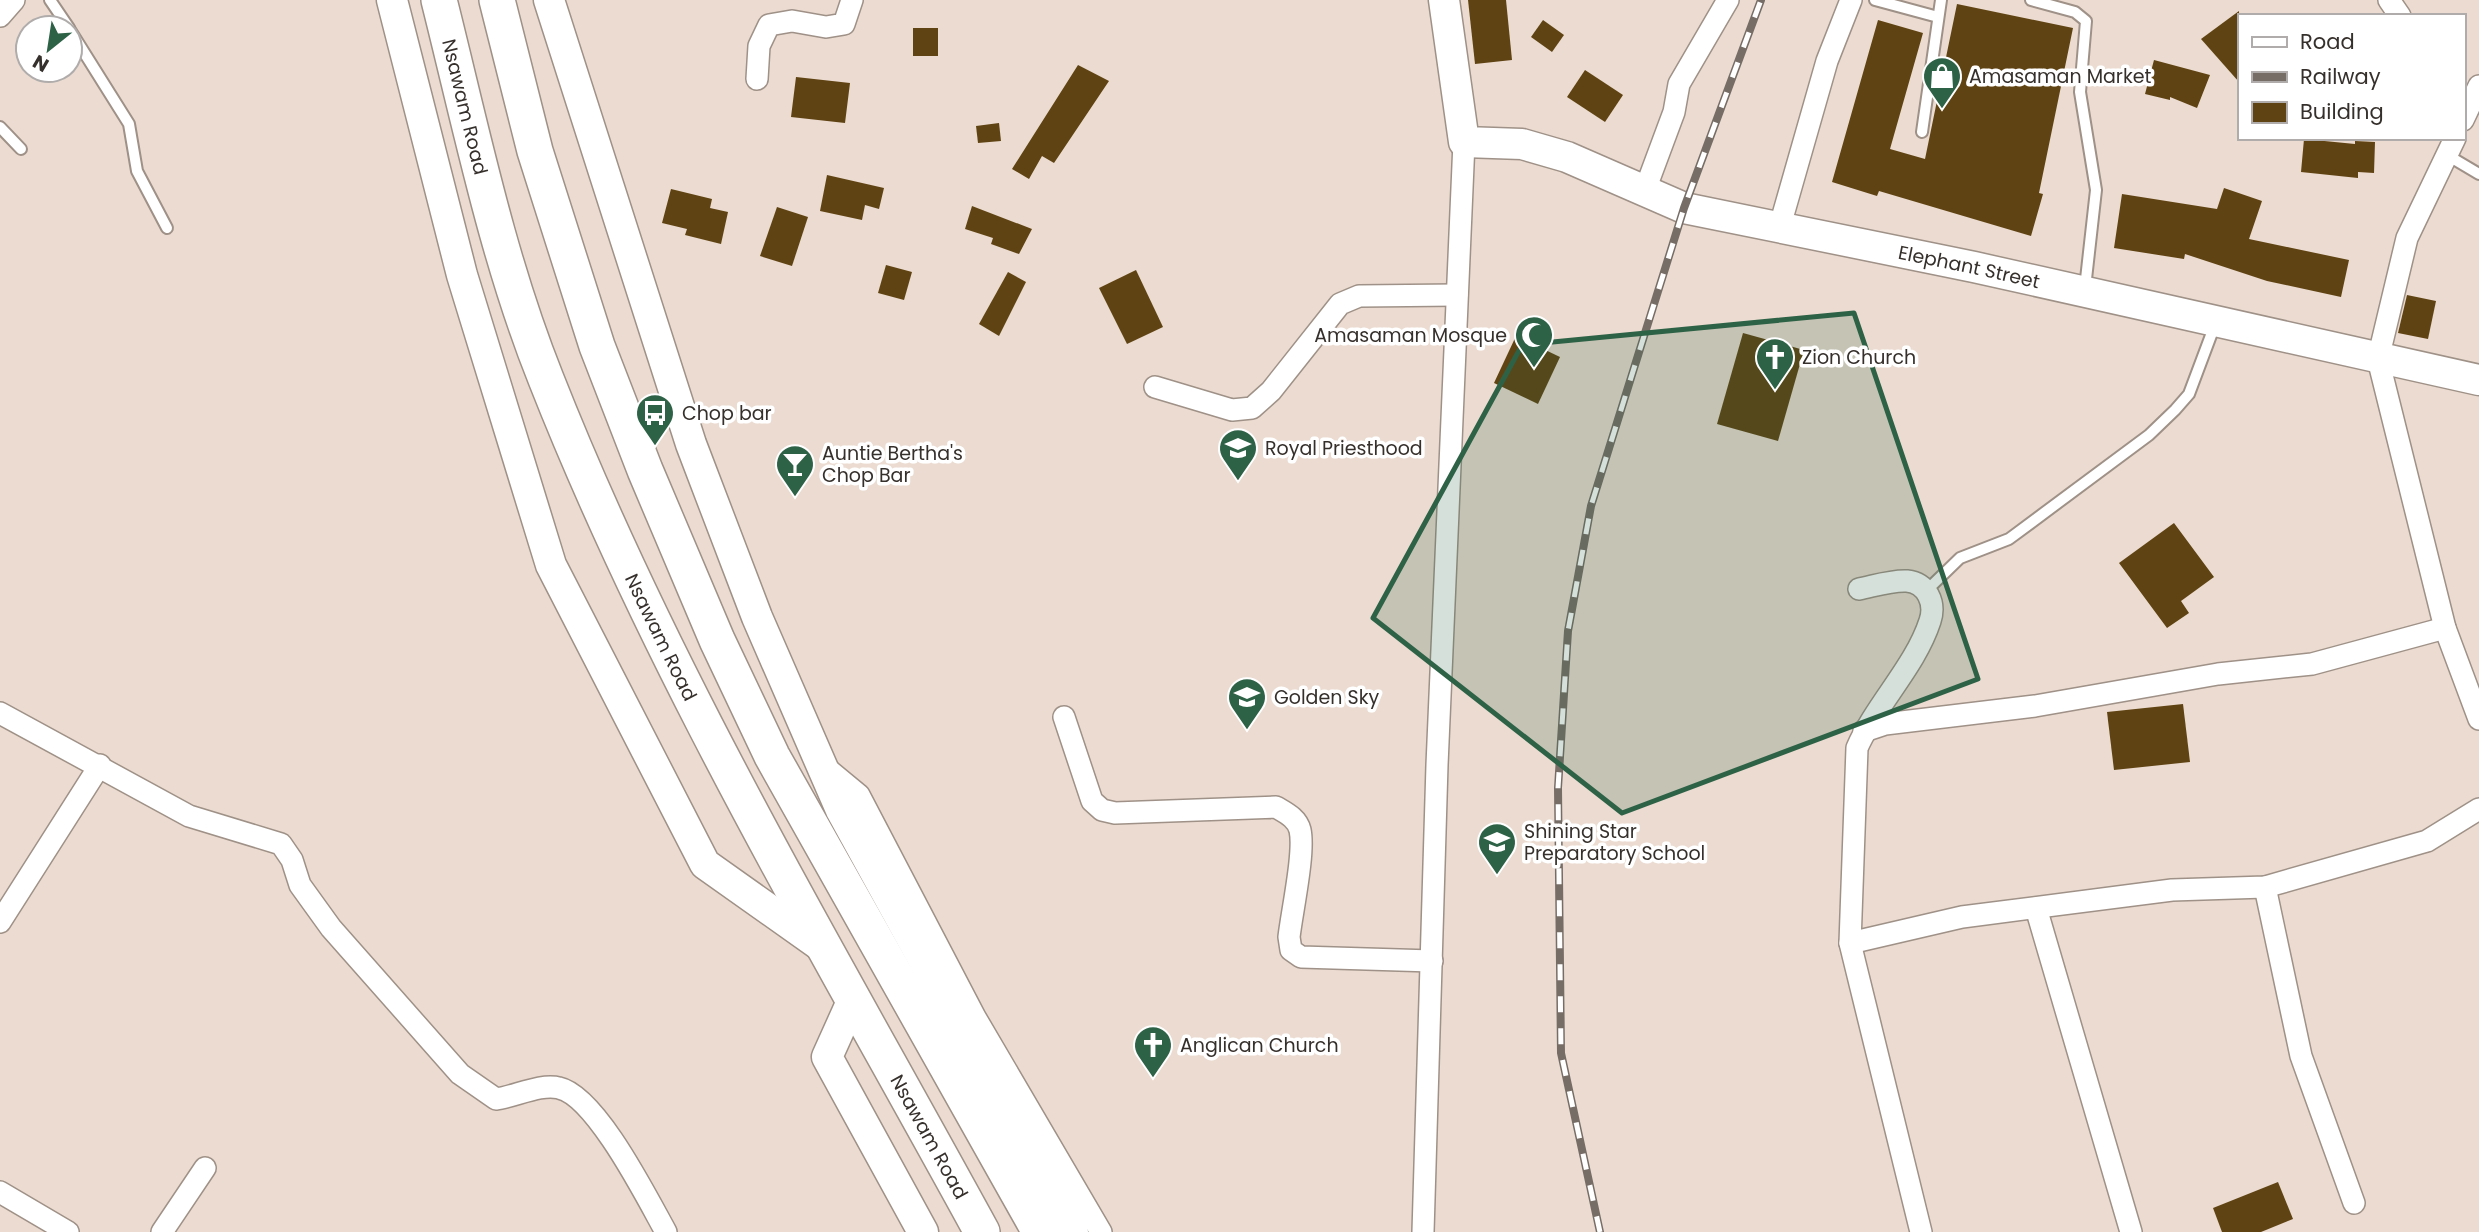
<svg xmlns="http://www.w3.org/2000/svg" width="2479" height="1232" font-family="Poppins,sans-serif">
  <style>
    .building { fill: #604312 }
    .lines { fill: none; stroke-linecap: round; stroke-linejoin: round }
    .service-casing { stroke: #9f9187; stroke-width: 14 }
    .minor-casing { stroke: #9f9187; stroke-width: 24 }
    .secondary-casing { stroke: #9f9187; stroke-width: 33 }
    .trunk-casing { stroke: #9f9187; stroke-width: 38 }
    .service { stroke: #fff; stroke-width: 10 }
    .minor { stroke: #fff; stroke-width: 21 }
    .secondary { stroke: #fff; stroke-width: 30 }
    .trunk { stroke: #fff; stroke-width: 35 }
    .rail-casing { stroke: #776d67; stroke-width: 8 }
    .rail { stroke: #fff; stroke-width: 5; stroke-dasharray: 16; stroke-linecap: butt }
    .marked { fill: #2e6247; fill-opacity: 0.2; stroke: #2e6247; stroke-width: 5; stroke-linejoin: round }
    .labels { text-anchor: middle; stroke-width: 7; stroke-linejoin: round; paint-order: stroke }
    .poi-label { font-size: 19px; fill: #36302c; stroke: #fff; text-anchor: start }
    .street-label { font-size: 19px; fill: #36302c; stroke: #fff }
  </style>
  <rect width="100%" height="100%" fill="#ebdbd0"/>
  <!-- building -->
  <g class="building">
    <path d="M1468,0H1506L1512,60L1475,64Z"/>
    <path d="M1957,4L2073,28L2039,193L2043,194L2031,236L1879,191L1877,196L1832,182L1878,20L1923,33L1890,149L1925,159Z"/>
    <path d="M2239,11V82L2201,39Z"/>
    <path d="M1543,20L1564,35L1552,52L1531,37Z"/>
    <rect x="913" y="28" width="25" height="28"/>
    <path d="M2154,60L2210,75L2197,108L2170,97V100L2145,94Z"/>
    <path d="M1078,65L1109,81L1054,163L1042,156L1029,179L1012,169Z"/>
    <path d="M1585,70L1623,95L1605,122L1567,97Z"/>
    <path d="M796,77L850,83L845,123L791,117Z"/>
    <path d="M999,123L1001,141L978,143L976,126Z"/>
    <path d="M2304,139L2355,144V141L2375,142L2374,173L2358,172V178L2301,172Z"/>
    <path d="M827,175L884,188L879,209L865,205L862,220L820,211Z"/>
    <path d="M2224,188L2262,201L2249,239L2349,260L2341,297L2267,281L2185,254L2184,259L2114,248L2122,194L2217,209Z"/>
    <path d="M671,189L712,199L710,208L728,212L721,244L685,235L687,229L662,223Z"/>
    <path d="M972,206L1032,229L1019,254L991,244L993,238L965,229Z"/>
    <path d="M777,207L808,217L792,266L760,256Z"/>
    <path d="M886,265L912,272L904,300L878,293Z"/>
    <path d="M1136,270L1163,327L1127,344L1099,288Z"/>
    <path d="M1008,272L1026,282L999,336L979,324Z"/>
    <path d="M2407,295L2436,301L2428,339L2398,333Z"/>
    <path d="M1743,333L1804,350L1778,441L1717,424Z"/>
    <path d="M1516,336L1560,357L1538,404L1494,383Z"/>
    <path d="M2174,523L2214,577L2181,601L2189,613L2167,628L2119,563Z"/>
    <path d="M2183,704L2190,762L2114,770L2107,712Z"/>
    <path d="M2278,1182L2293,1219L2261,1232H2222L2213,1208Z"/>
  </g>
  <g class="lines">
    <defs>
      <g id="service">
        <path d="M50,0L69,28"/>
        <path d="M1875,0L1938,17"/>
        <path d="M2031,0L2075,12L2086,21L2080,92L2096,190L2085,288"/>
        <path d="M70,30L129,124L137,171L167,228"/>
        <path d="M0,127L21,149"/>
        <path d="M1922,132L1941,0"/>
        <path d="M2447,155L2479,174"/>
        <path d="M1926,591L1960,558L2009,539L2149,435L2175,410L2189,394L2216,322"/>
      </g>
      <g id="minor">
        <path d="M2389,0L2400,16"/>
        <path d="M0,16L14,0"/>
        <path d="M757,79L759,46L769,25L792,21L826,27L844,24L852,0"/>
        <path d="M2463,120L2479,86"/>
        <path d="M2455,138L2407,238L2378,359L2445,628L2479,719"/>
        <path d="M1645,190L1674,112L1679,84L1728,0"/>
        <path d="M1779,229L1827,61L1851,0"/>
        <path d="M1155,387L1232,410L1252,408L1271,391L1340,304L1359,296L1457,295"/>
        <path d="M1859,589C1874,586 1892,580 1907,581C1927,583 1936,603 1930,621C1915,667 1876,704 1857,748L1850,943L1921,1232"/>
        <path d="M0,713L189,816L281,844L292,860L300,885L331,928L460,1074L496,1099C514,1097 541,1083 559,1088C596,1096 647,1198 666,1232"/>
        <path d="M1064,717L1092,801L1102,810L1115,813L1276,807C1286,813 1297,818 1300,830C1305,852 1292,911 1289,937L1291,950L1301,957L1432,961"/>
        <path d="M1864,731L1885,724L2035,706L2218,674L2312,664L2445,628"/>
        <path d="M825,767L859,795L975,1017L1101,1232"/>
        <path d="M2265,887L2301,1056L2354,1203"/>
        <path d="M2036,908L2131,1232"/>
        <path d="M0,922L100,765"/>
        <path d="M1850,943L1962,917L2172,890L2265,887L2427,841L2479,809"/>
        <path d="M0,1192L68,1232"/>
        <path d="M162,1232L205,1168"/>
        <path d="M1423,1232L1437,765L1464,142"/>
      </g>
      <g id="secondary">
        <path d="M392,0L462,275L551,565L705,864L825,949"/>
        <path d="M549,0L691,444L757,617L841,810L1073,1232"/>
        <path id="s1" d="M1444,0L1464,142L1522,144L1567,157L1684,208L1974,267L2479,380"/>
        <path d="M854,997L827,1057L923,1232"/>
      </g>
      <g id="trunk">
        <path id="s2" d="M439,0C471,127 497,257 546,379C663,676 829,952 982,1232"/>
        <path d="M497,0L535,151L597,346L645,470L717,640L772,756L1040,1232"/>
      </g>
    </defs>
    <!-- service casing -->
    <use href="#service" class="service-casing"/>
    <!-- minor casing -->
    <use href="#minor" class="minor-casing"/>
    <!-- secondary casing -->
    <use href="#secondary" class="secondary-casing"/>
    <!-- trunk casing -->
    <use href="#trunk" class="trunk-casing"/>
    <!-- service -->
    <use href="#service" class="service"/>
    <!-- minor -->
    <use href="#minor" class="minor"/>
    <!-- secondary -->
    <use href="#secondary" class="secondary"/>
    <!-- trunk -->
    <use href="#trunk" class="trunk"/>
    <defs>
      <path id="rail" d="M1600,1232L1561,1053L1558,788L1568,631L1591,506L1684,208L1761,0"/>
    </defs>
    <!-- rail casing -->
    <use href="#rail" class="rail-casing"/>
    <!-- rail -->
    <use href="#rail" class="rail"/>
  </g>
  <!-- marked area -->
  <path class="marked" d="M1854,313L1978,679L1622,813L1373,618L1522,345Z"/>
  <!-- icons -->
  <defs>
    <symbol id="shop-pin" viewBox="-11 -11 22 30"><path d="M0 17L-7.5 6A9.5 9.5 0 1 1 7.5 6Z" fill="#2e6247" stroke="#fff"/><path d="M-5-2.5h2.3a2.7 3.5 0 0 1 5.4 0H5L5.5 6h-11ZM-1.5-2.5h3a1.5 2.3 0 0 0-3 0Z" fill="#fff"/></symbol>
    <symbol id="mosque-pin" viewBox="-11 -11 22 30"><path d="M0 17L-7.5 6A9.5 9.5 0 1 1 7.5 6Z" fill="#2e6247" stroke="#fff"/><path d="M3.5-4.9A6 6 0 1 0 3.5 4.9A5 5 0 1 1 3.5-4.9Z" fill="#fff"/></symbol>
    <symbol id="church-pin" viewBox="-11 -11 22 30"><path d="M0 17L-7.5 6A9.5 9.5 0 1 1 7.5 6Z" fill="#2e6247" stroke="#fff"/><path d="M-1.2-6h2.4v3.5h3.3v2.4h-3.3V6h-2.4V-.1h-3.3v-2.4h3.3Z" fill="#fff"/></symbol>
    <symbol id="bus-pin" viewBox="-11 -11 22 30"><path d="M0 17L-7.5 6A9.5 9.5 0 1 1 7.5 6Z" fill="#2e6247" stroke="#fff"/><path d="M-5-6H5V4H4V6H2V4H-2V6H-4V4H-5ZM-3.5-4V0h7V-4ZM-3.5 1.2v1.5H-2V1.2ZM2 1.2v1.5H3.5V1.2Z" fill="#fff"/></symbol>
    <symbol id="school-pin" viewBox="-11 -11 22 30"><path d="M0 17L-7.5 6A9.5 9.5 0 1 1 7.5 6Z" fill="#2e6247" stroke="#fff"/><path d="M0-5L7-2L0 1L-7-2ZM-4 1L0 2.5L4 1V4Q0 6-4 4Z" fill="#fff"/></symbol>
    <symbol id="bar-pin" viewBox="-11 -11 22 30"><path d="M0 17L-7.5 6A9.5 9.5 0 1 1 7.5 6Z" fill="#2e6247" stroke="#fff"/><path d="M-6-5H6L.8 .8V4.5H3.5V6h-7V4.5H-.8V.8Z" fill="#fff"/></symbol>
  </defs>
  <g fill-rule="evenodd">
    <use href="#shop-pin" x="1920" y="54" width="44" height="60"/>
    <use href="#mosque-pin" x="1512" y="313" width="44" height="60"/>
    <use href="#church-pin" x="1753" y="335" width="44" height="60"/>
    <use href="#bus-pin" x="633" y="391" width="44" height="60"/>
    <use href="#school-pin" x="1216" y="426" width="44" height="60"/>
    <use href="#bar-pin" x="773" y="442" width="44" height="60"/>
    <use href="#school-pin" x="1225" y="675" width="44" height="60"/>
    <use href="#school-pin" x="1475" y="820" width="44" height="60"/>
    <use href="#church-pin" x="1131" y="1023" width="44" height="60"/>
  </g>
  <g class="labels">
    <!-- poi labels -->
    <g class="poi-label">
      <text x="1969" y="83">Amasaman Market</text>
      <text x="1507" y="342" text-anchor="end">Amasaman Mosque</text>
      <text x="1802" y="364">Zion Church</text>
      <text x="682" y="420">Chop bar</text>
      <text x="1265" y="455">Royal Priesthood</text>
      <text x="822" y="460">Auntie Bertha's<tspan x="822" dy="22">Chop Bar</tspan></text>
      <text x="1274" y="704">Golden Sky</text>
      <text x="1524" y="838">Shining Star<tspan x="1524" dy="22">Preparatory School</tspan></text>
      <text x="1180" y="1052">Anglican Church</text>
    </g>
    <!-- street labels -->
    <g class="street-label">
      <text dy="7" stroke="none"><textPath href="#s2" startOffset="110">Nsawam Road</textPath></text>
      <text dy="7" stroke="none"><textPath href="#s1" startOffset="667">Elephant Street</textPath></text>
      <text dy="7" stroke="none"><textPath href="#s2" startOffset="677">Nsawam Road</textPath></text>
      <text dy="7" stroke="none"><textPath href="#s2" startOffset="1244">Nsawam Road</textPath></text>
    </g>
  </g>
  <!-- legend -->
  <rect x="2238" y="14" width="228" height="126" fill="#ffffff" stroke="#afacab" stroke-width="2"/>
  <rect x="2252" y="37" width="35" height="10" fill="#ffffff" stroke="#afacab" stroke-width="2"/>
  <text x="2300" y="49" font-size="21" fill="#36302c">Road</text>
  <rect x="2252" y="72" width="35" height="10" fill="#776d67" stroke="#afacab" stroke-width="2"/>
  <text x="2300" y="84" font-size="21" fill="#36302c">Railway</text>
  <rect x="2252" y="102" width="35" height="21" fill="#604312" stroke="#afacab" stroke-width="2"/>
  <text x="2300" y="119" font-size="21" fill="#36302c">Building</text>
  <!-- north arrow -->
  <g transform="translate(49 49) rotate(210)"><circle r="33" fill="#ffffff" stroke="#afacab" stroke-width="2"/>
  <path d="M0-5L12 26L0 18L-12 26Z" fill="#2e6247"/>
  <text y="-10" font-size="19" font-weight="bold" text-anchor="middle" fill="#36302c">N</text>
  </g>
</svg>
